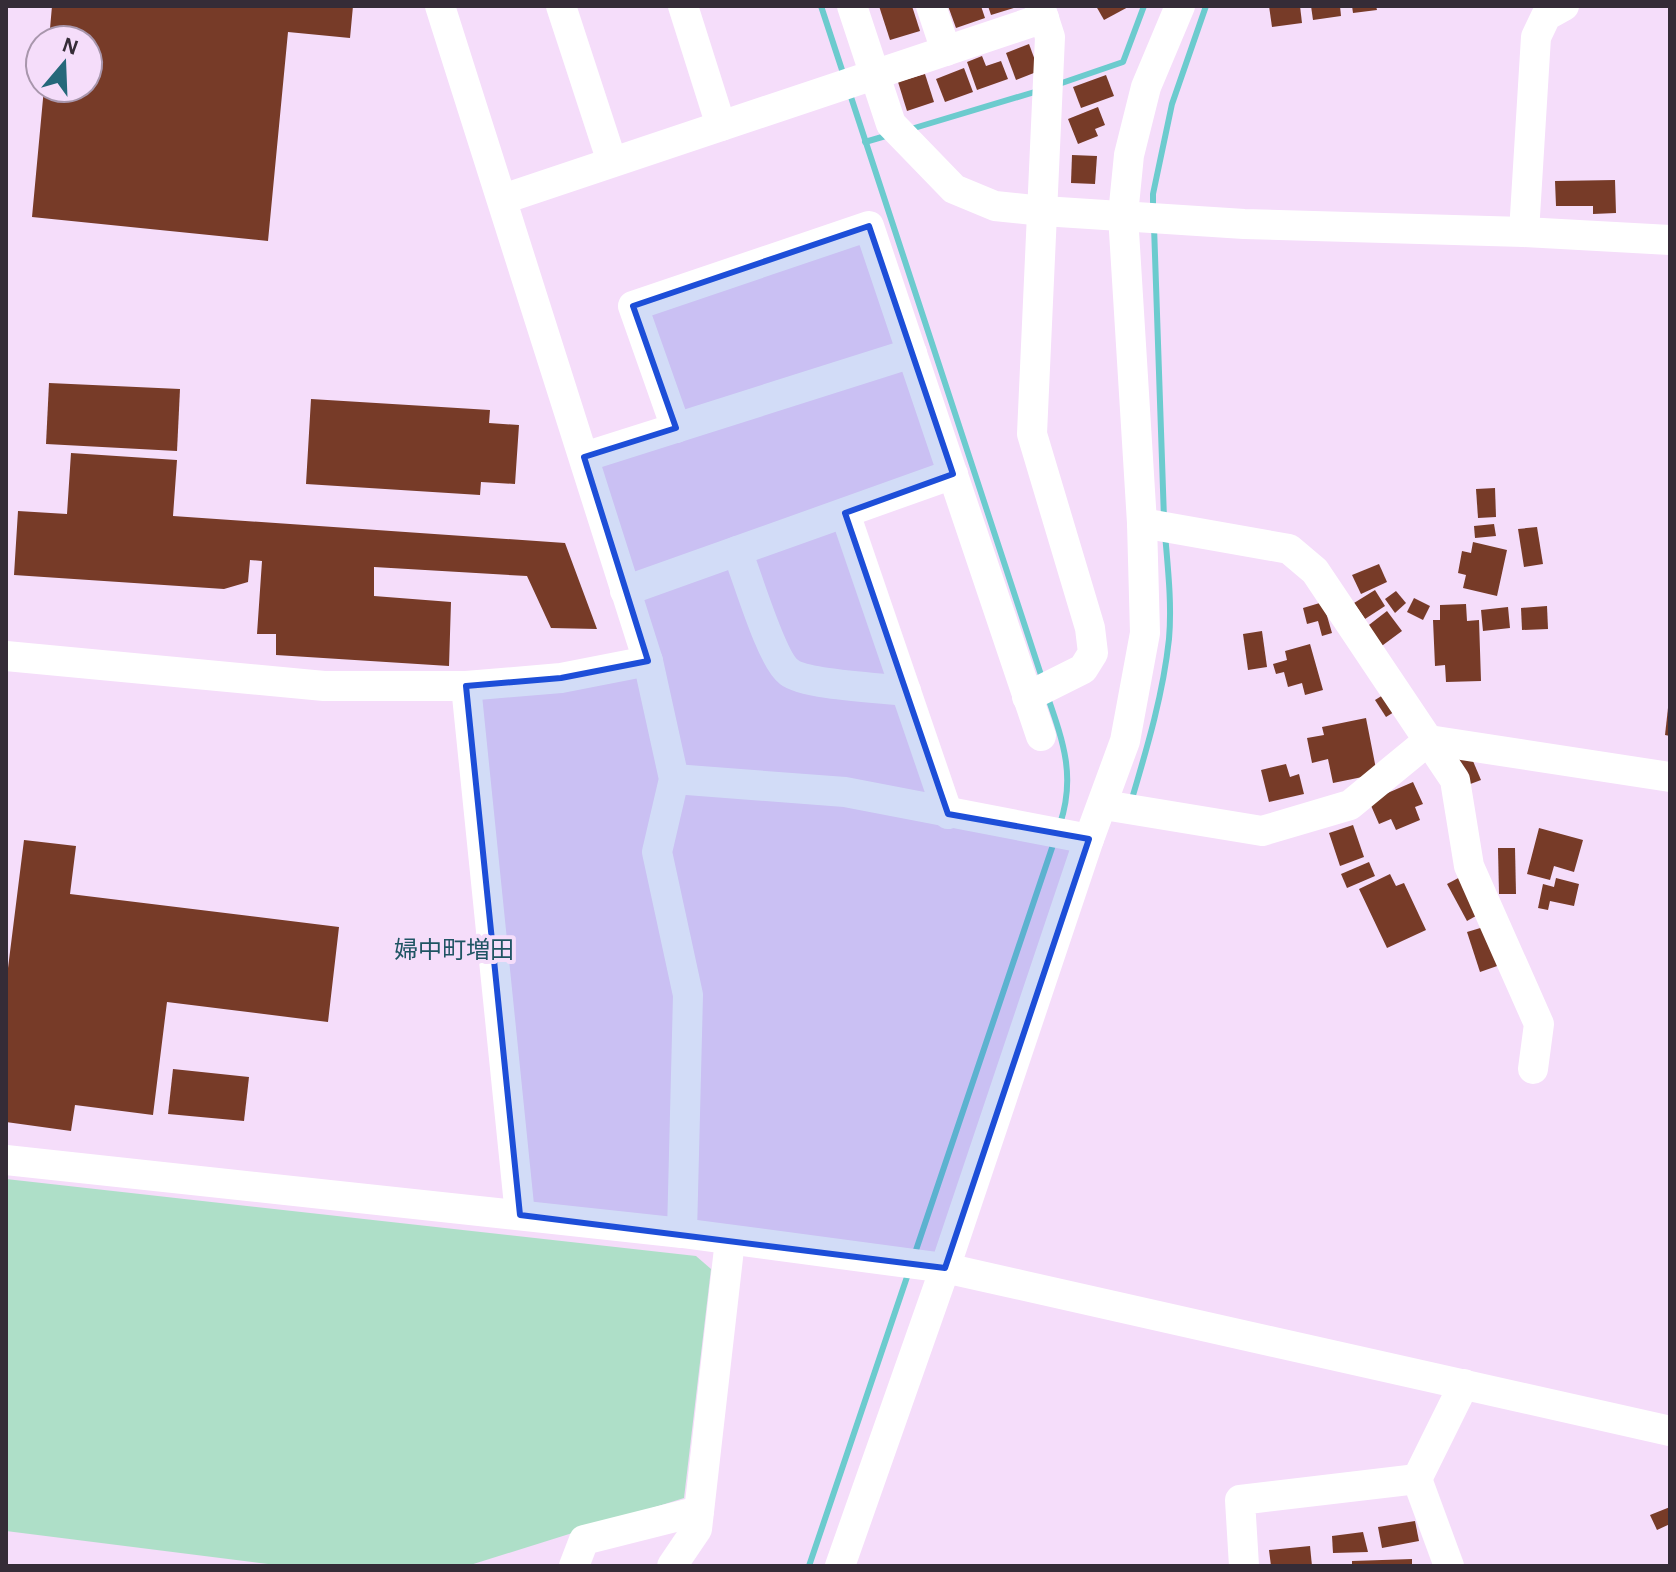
<svg xmlns="http://www.w3.org/2000/svg" width="1676" height="1572" font-family="'Alegreya Sans','Noto Sans JP',sans-serif">
  <style>
    .green { fill: #aedfc8 }
    .lines { fill: none; stroke-linecap: round; stroke-linejoin: round }
    .stream { stroke: #6ccbce; stroke-width: 6 }
    .building { fill: #773b28 }
    .minor { stroke: #fff; stroke-width: 30 }
    .marked { fill: #1d4ed8; fill-opacity: 0.2; stroke: #1d4ed8; stroke-width: 6; stroke-linejoin: round }
    .labels { text-anchor: middle; stroke-width: 8; stroke-linejoin: round; paint-order: stroke }
    .neighbourhood-label { font-size: 24px; fill: #1f5463; stroke: #f5ddfa }
  </style>
  <rect width="100%" height="100%" fill="#f5ddfa"/>
  <!-- green -->
  <path class="green" d="M6,1179L696,1256L711,1269L684,1498L467,1566H284L6,1531Z"/>
  <g class="lines">
    <!-- stream -->
    <g class="stream">
      <path d="M821,6L844,76"/>
      <path d="M1056,85L1123,62L1144,6"/>
      <path d="M849,91L1043,681"/>
      <path d="M911,129L1038,91"/>
      <path d="M865,142L889,135"/>
      <path d="M1153,211V194L1172,104L1206,6"/>
      <path d="M1154,226L1164,519"/>
      <path d="M1047,695C1063,741 1076,776 1060,824"/>
      <path d="M1131,802C1147,748 1163,695 1169,639C1172,605 1168,569 1165,534"/>
      <path d="M914,1256L1054,842"/>
      <path d="M809,1566L908,1274"/>
    </g>
  </g>
  <!-- building -->
  <g class="building">
    <path d="M52,6H353L350,38L288,32L268,241L32,217L44,88H88V40H49Z"/>
    <path d="M879,6H912L920,31L890,40Z"/>
    <path d="M948,6H981L985,18L956,28Z"/>
    <path d="M988,6H1017V7L991,15Z"/>
    <path d="M1096,6H1130L1104,20Z"/>
    <path d="M1269,6H1300L1302,23L1272,27Z"/>
    <path d="M1311,6H1340L1341,16L1313,20Z"/>
    <path d="M1352,6H1376L1377,10L1353,13Z"/>
    <path d="M1029,44L1039,71L1016,80L1006,53Z"/>
    <path d="M982,56L986,66L1001,61L1008,79L977,90L967,62Z"/>
    <path d="M964,68L973,92L945,102L936,79Z"/>
    <path d="M925,74L934,102L907,111L898,82Z"/>
    <path d="M1106,75L1114,96L1081,108L1073,87Z"/>
    <path d="M1098,107L1105,125L1095,129L1098,136L1078,144L1068,119Z"/>
    <path d="M1072,155L1097,156L1095,184L1071,183Z"/>
    <path d="M1615,180L1616,213L1593,214V206H1556L1555,181Z"/>
    <path d="M49,383L180,389L177,451L46,444Z"/>
    <path d="M311,399L490,410L489,423L519,425L515,484L481,482L480,495L306,484Z"/>
    <path d="M71,453L177,460L173,516L565,543L597,629L551,628L527,576L374,567V596L451,602L449,666L276,655V634H257L262,561L250,560L248,582L224,589L14,575L18,511L67,514Z"/>
    <path d="M1495,488L1496,517L1478,518L1476,489Z"/>
    <path d="M1494,524L1496,536L1475,538L1474,526Z"/>
    <path d="M1537,527L1543,564L1524,567L1518,529Z"/>
    <path d="M1473,542L1507,550L1497,596L1463,588L1466,575L1458,573L1462,551L1471,553Z"/>
    <path d="M1379,564L1387,582L1361,594L1352,575Z"/>
    <path d="M1375,590L1385,606L1365,619L1354,603Z"/>
    <path d="M1396,591L1406,603L1395,613L1385,599Z"/>
    <path d="M1414,598L1430,606L1423,620L1407,612Z"/>
    <path d="M1323,602L1332,633L1322,636L1318,621L1307,624L1303,608Z"/>
    <path d="M1466,604L1467,621L1479,620L1481,681L1446,682L1445,665L1435,666L1433,620H1440V605Z"/>
    <path d="M1547,606L1548,629L1522,630L1521,608Z"/>
    <path d="M1508,607L1510,628L1483,631L1481,610Z"/>
    <path d="M1387,611L1402,631L1379,648L1365,628Z"/>
    <path d="M1262,631L1267,667L1248,670L1243,634Z"/>
    <path d="M1310,644L1323,690L1305,695L1302,683L1288,687L1284,672L1276,674L1273,664L1287,660L1285,651Z"/>
    <path d="M1388,692L1399,709L1386,717L1375,700Z"/>
    <path d="M1668,708H1670V736L1665,735Z"/>
    <path d="M1366,718L1377,774L1333,783L1328,759L1312,763L1307,738L1324,735L1322,727Z"/>
    <path d="M1470,754L1481,780L1465,786L1454,760Z"/>
    <path d="M1286,764L1290,777L1299,774L1304,794L1269,802L1261,770Z"/>
    <path d="M1413,782L1423,804L1415,807L1420,820L1396,830L1391,819L1379,824L1369,801Z"/>
    <path d="M1353,825L1364,857L1340,866L1329,833Z"/>
    <path d="M1539,828L1583,840L1574,872L1554,866L1550,880L1527,874Z"/>
    <path d="M24,840L76,846L70,894L339,927L328,1022L167,1002L153,1115L75,1105L71,1131L6,1122V984Z"/>
    <path d="M1498,848H1515L1516,894H1499Z"/>
    <path d="M1369,862L1375,876L1347,888L1341,874Z"/>
    <path d="M1390,874L1396,886L1404,883L1426,930L1387,948L1359,889Z"/>
    <path d="M1464,875L1483,912L1467,921L1447,884Z"/>
    <path d="M1556,878L1579,884L1574,906L1550,901L1548,910L1538,908L1543,884L1554,887Z"/>
    <path d="M1487,926L1500,965L1480,972L1467,932Z"/>
    <path d="M173,1069L249,1077L244,1121L168,1114Z"/>
    <path d="M1670,1507V1524L1657,1530L1650,1515Z"/>
    <path d="M1415,1521L1419,1541L1382,1548L1378,1527Z"/>
    <path d="M1363,1532L1368,1552L1333,1553L1332,1536Z"/>
    <path d="M1310,1546L1312,1566H1271L1269,1550Z"/>
    <path d="M1412,1559V1566H1352V1561Z"/>
  </g>
  <g class="lines">
    <!-- minor -->
    <g class="minor">
      <path d="M440,6L648,661L674,779L657,852L688,995L682,1233"/>
      <path d="M561,6L612,162"/>
      <path d="M683,6L721,126"/>
      <path d="M852,6L891,124L954,189L995,206L1043,211L1244,224L1524,232L1670,240"/>
      <path d="M931,6L946,51"/>
      <path d="M503,199L1044,18"/>
      <path d="M1524,232L1536,37L1546,16L1564,6"/>
      <path d="M676,428L633,306L869,226L1041,736"/>
      <path d="M584,457L912,353"/>
      <path d="M845,513L948,814"/>
      <path d="M1142,523L1289,549L1315,571L1455,780L1469,866L1539,1024L1533,1069"/>
      <path d="M737,551C747,575 771,659 789,672C805,685 883,688 906,691"/>
      <path d="M625,591L953,474"/>
      <path d="M6,656L324,686H466L561,678L648,661"/>
      <path d="M466,686L520,1215"/>
      <path d="M1027,697L1083,669L1093,653L1090,628L1032,434L1050,37L1040,6"/>
      <path d="M674,779L845,792L1089,839"/>
      <path d="M1104,805L1262,831L1350,805L1429,740L1670,777"/>
      <path d="M6,1160L682,1233L945,1268L1670,1431"/>
      <path d="M1417,1479L1449,1566"/>
      <path d="M574,1566L584,1540L699,1511"/>
      <path d="M672,1566L697,1529L730,1240"/>
      <path d="M840,1566L945,1268L1089,839L1125,741L1145,633L1142,523L1123,215L1129,155L1146,87L1180,6"/>
      <path d="M1244,1566L1240,1500L1417,1479L1464,1384"/>
    </g>
  </g>
  <!-- marked area -->
  <path class="marked" d="M869,226L953,474L845,513L948,814L1089,839L945,1268L520,1215L466,686L561,678L648,661L584,457L676,428L633,306Z"/>
  <g class="labels">
    <!-- neighbourhood labels -->
    <g class="neighbourhood-label">
      <text x="454" y="958">婦中町増田</text>
    </g>
  </g>
  <!-- border -->
  <rect width="1676" height="1572" fill="none" stroke="#352c37" stroke-width="16"/>
  <!-- north arrow -->
  <g transform="translate(64 64) rotate(19)"><circle r="38" fill="#f5ddfa" stroke="#a896ac" stroke-width="2"/>
  <path d="M0-6L14 30L0 20L-14 30Z" fill="#25687a"/>
  <text y="-12" font-size="22" font-weight="bold" text-anchor="middle" fill="#352c37">N</text>
  </g>
</svg>
